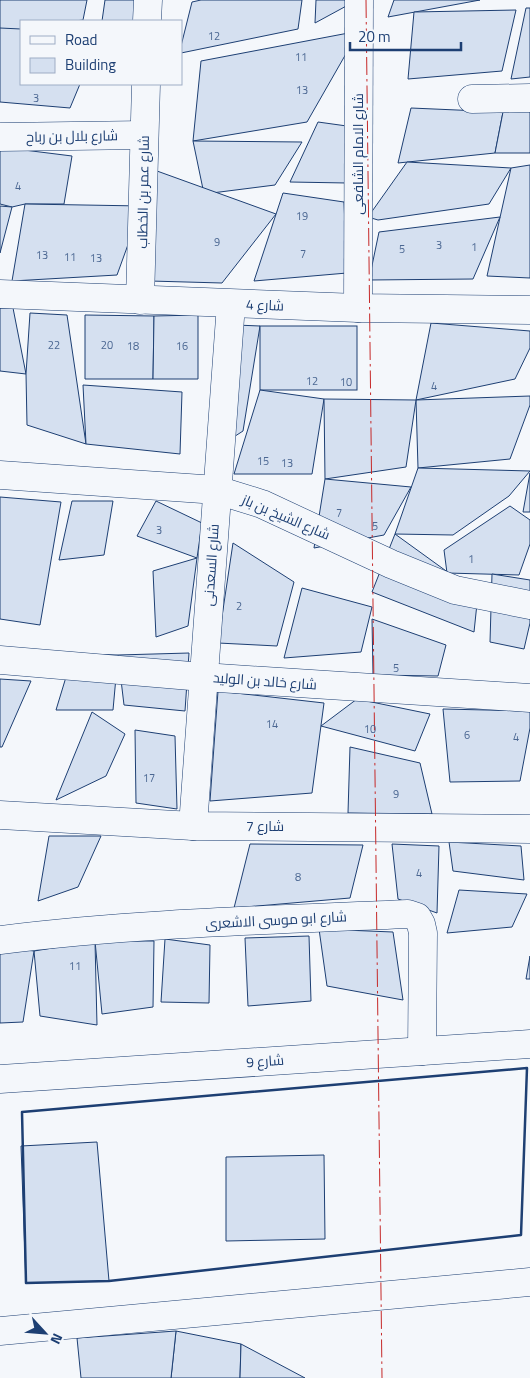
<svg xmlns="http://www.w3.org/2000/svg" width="530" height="1378" font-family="'Titillium Web',Cairo,sans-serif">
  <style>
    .building { fill: #d5e0f0; stroke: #1d3f73 }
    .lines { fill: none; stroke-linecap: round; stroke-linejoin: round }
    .minor-casing { stroke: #1d3f73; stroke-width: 29 }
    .minor { stroke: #f4f7fb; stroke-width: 28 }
    .wall { stroke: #1d3f73; stroke-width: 2.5 }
    .power { stroke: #c62828; stroke-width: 1; stroke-dasharray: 18 4 2.5 4; stroke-linecap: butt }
    .labels { text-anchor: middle; stroke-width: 4; stroke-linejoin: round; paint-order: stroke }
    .number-label { font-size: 11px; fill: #4b6792 }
    .street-label { font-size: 14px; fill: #1d3f73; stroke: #f4f7fb }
  </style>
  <rect width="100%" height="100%" fill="#f4f7fb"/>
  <!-- building -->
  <g class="building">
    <path d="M0,0H87L83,20L75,21H21V31L0,34Z"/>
    <path d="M105,0H138V21H102Z"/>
    <path d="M201,0H302L298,29L181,53V46L192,2Z"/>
    <path d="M316,0H350V4L315,23Z"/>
    <path d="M394,0H480L388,17Z"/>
    <path d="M526,8H530V77L511,79Z"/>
    <path d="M516,10L502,71L408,79L414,12Z"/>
    <path d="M0,28L21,29V84H80L70,108L0,102Z"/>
    <path d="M359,31L307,122L193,141L201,61Z"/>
    <path d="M411,108L503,112L495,153L398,163Z"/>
    <path d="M530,110V153H495L503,112Z"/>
    <path d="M318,122L354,127L347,183L290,182Z"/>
    <path d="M193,141L302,142L275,185L204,194Z"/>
    <path d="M0,147L72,156L64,204H25L12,207L0,204Z"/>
    <path d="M407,162L511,168L489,204L378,220L368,217Z"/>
    <path d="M530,165V278L487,276L511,168Z"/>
    <path d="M157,171L276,214L222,283L150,281Z"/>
    <path d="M283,193L344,202L347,273L254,281Z"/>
    <path d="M25,204L142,206L117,275L12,281Z"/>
    <path d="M0,206L12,207L0,253Z"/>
    <path d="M500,217L473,279L369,280L379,232Z"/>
    <path d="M0,308H13L26,374L0,371Z"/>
    <path d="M30,313L67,315L86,444L27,425L26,374Z"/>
    <path d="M85,315L154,316L153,379H85Z"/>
    <path d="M198,315V379H153L154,316Z"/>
    <path d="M431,323L530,331V348L515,379L416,400Z"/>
    <path d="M236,325L260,326L243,431L229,440Z"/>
    <rect x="260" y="326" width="97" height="64"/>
    <path d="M83,385L182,392L180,454L86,444Z"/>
    <path d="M260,390L324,399L312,474H234Z"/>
    <path d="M530,396V405L510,459L418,468L416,400Z"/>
    <path d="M324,399L416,400L406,467L325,479Z"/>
    <path d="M418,468L530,471L509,496L453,535L395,534Z"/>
    <path d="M530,473V512H523Z"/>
    <path d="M325,479L411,487L384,535L314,548Z"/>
    <path d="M0,497L61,502L40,625L0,619Z"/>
    <path d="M72,501H113L104,555L59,560Z"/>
    <path d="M156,501L202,523L197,558L137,536Z"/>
    <path d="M510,506L530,520V544L519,575L447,573L444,550Z"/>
    <path d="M395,534L478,594L474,632L372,592Z"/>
    <path d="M233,543L294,582L277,646L218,643Z"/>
    <path d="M197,558L188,626L156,637L153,571Z"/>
    <path d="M492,574L530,580V623L524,649L490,642Z"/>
    <path d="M302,588L372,607L361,652L284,658Z"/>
    <path d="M372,619L446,645L438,676L373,675Z"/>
    <path d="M189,653L185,711L124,705L118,655Z"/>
    <path d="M73,654L118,655L113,710H56Z"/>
    <path d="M0,679L31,681L2,747H0Z"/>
    <path d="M218,691L324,703L312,793L210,801Z"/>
    <path d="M357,699L430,714L415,751L321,726Z"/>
    <path d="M443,709L530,711V728L520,781L450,782Z"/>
    <path d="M92,712L125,734L106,776L56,800Z"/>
    <path d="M135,730L175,736L177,809L136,803Z"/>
    <path d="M350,747L420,763L432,814L348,813Z"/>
    <path d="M49,836H101L78,887L38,901Z"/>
    <path d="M449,842L521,846L524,880L453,871Z"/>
    <path d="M250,844L363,845L350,898L234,908Z"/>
    <path d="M392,844L439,846L437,913L398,899Z"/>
    <path d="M459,890L527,894L512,927L447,933Z"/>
    <path d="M319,929L393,932L403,1000L327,986Z"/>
    <path d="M309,936L311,1001L248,1006L245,938Z"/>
    <path d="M165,939L210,945L209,1003L161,1002Z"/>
    <path d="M95,941H154L153,1007L102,1014Z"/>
    <path d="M95,941L97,1025L40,1016L34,951Z"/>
    <path d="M0,947L34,951L23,1022L0,1023Z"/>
    <path d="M530,956V979H526Z"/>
    <path d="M97,1142L109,1281L26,1283L21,1146Z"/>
    <path d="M324,1155L325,1239L226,1241V1157Z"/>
    <path d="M176,1331L241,1344L240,1378H171Z"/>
    <path d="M176,1331L171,1378H81L77,1338Z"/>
    <path d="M241,1344L305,1378H240Z"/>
  </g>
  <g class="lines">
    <defs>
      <g id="minor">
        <path d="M147,21L148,0"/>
        <path d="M472,99L530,98"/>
        <path d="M0,137L144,135"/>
        <path d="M0,294L358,308L530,310"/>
        <path d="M140,300L146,84"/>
        <path d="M358,308L359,0"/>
        <path d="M0,475L217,490L262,504L391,564L455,590L530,605"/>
        <path d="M0,660L203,677L530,698"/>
        <path d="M0,815L193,826L530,829"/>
        <path d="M193,826L231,304"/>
        <path d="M0,940C135,923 272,920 408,914L417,917L421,924L423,933L422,1051"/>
        <path d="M0,1079L530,1044"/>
        <path d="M0,1331L530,1282"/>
      </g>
    </defs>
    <!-- minor casing -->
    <use href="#minor" class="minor-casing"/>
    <!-- minor -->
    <use href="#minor" class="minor"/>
    <!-- wall -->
    <path class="wall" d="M527,1068L521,1235L109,1281L26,1283L22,1112Z"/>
    <!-- power -->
    <path class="power" d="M366,0L382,1378"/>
  </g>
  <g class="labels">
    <!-- number labels -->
    <g class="number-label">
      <text x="214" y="40">12</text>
      <text x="301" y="61">11</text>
      <text x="302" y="94">13</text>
      <text x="36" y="102">3</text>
      <text x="18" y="190">4</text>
      <text x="302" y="220">19</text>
      <text x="217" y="246">9</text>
      <text x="439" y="249">3</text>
      <text x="474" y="251">1</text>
      <text x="402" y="253">5</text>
      <text x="303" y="258">7</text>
      <text x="42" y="259">13</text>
      <text x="70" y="261">11</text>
      <text x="96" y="262">13</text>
      <text x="54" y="349">22</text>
      <text x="107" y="349">20</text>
      <text x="133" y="350">18</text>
      <text x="182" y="350">16</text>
      <text x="312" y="385">12</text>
      <text x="346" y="386">10</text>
      <text x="434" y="390">4</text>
      <text x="263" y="465">15</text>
      <text x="287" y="467">13</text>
      <text x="339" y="517">7</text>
      <text x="375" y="530">5</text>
      <text x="159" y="534">3</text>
      <text x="471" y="563">1</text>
      <text x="239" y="610">2</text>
      <text x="396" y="672">5</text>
      <text x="272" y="728">14</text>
      <text x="370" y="733">10</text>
      <text x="467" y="739">6</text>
      <text x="516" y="741">4</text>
      <text x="149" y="782">17</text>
      <text x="396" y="798">9</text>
      <text x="419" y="877">4</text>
      <text x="298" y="881">8</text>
      <text x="75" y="970">11</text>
    </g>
    <!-- street labels -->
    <g class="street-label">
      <text transform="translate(72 136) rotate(-1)" y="5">شارع بلال بن رباح</text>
      <text transform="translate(358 154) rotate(-90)" y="5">شارع الامام الشافعى</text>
      <text transform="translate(143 192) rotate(-89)" y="5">شارع عمر بن الخطاب</text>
      <text transform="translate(265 305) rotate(2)" y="5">شارع 4</text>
      <text transform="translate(286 517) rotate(23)" y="5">شارع الشيخ بن باز</text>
      <text transform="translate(211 565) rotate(-86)" y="5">شارع السعدنى</text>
      <text transform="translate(265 681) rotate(4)" y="5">شارع خالد بن الوليد</text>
      <text x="265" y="831">شارع 7</text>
      <text transform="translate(276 920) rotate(-3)" y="5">شارع ابو موسى الاشعرى</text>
      <text transform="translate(265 1061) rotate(-4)" y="5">شارع 9</text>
    </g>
  </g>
  <!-- legend -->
  <rect x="20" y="20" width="162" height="65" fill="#f4f7fb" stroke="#9eadc5"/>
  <rect x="30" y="36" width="25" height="8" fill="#f4f7fb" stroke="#9eadc5"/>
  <text x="65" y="45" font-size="15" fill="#1d3f73">Road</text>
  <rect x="30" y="58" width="25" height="15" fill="#d5e0f0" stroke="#9eadc5"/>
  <text x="65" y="70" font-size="15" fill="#1d3f73">Building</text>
  <!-- north arrow -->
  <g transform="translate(45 1333) rotate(116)" stroke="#f4f7fb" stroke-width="4" paint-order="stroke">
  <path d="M0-4L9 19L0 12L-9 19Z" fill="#1d3f73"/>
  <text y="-8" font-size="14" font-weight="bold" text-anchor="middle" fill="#1d3f73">N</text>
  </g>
  <!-- scale -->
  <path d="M350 42v8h111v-8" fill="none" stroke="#1d3f73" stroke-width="2.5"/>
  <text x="358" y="42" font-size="15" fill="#1d3f73" stroke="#f4f7fb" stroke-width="4" paint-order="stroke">20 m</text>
</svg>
